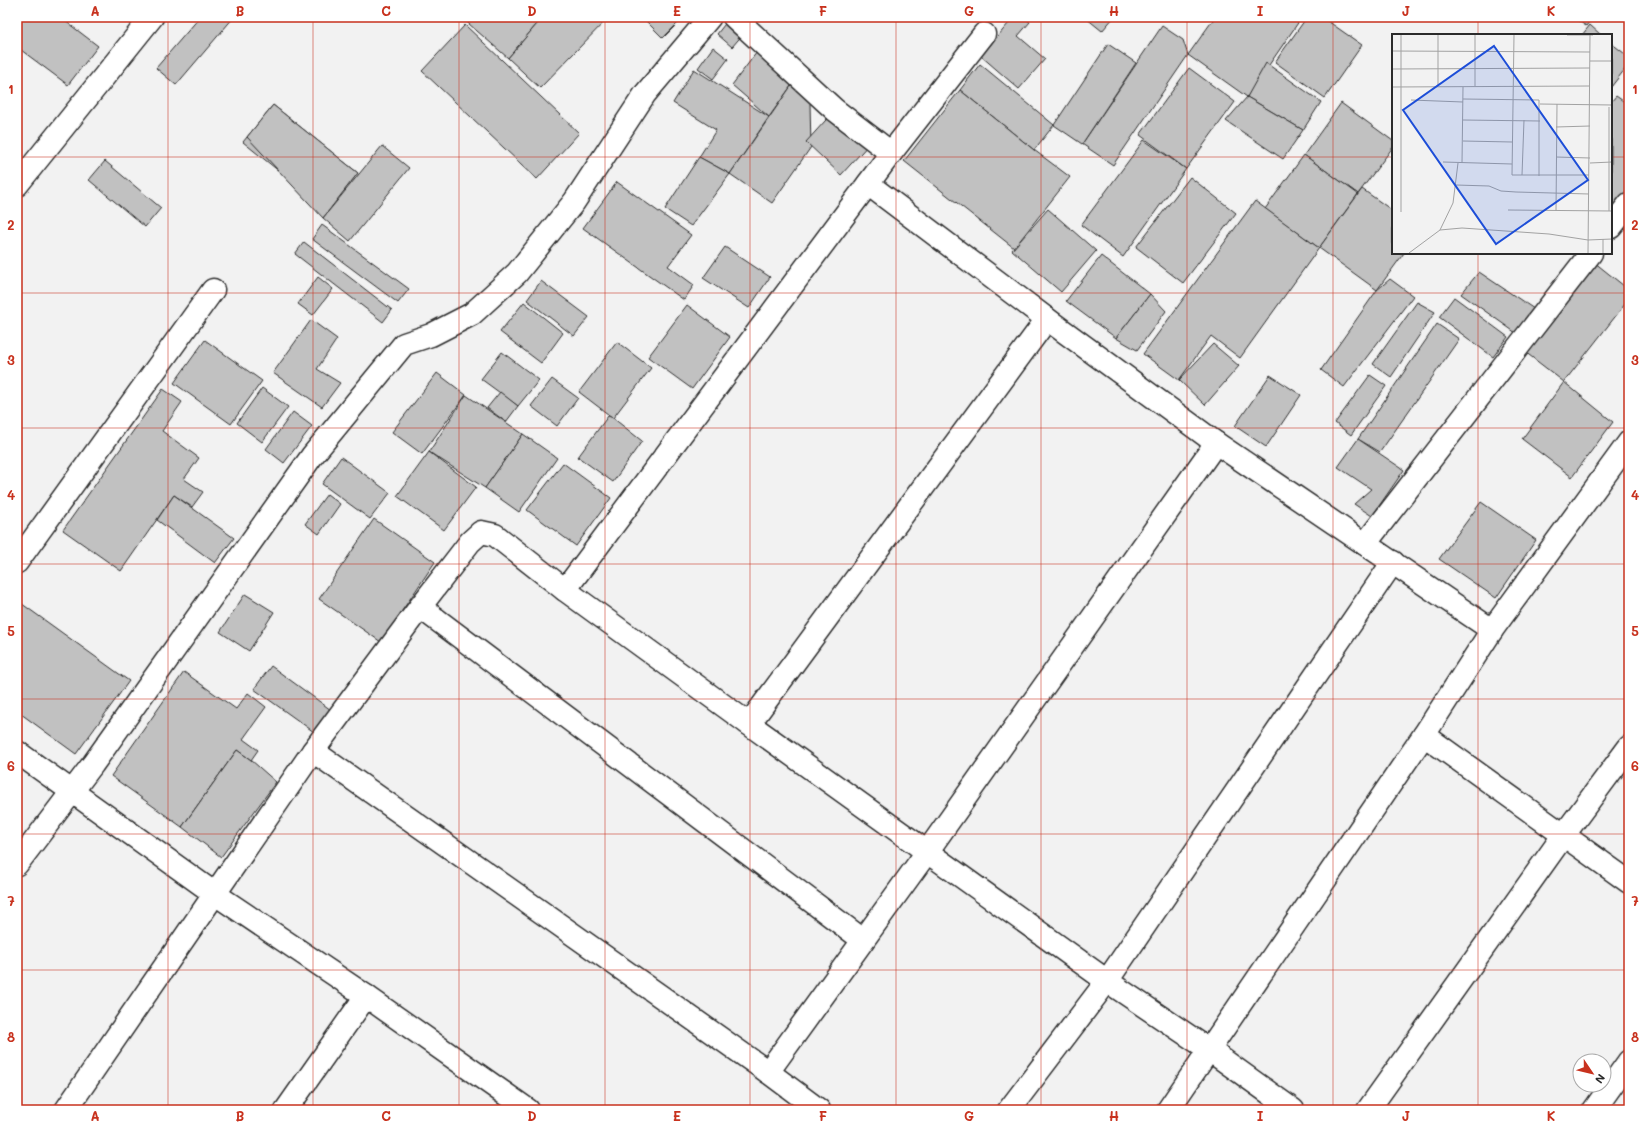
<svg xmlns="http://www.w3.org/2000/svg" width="1646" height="1127" font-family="Mali,sans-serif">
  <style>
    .building { fill: #c1c1c1; stroke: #2b2b2b }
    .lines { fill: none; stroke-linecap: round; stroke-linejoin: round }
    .minor-casing { stroke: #2b2b2b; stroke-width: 25 }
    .minor { stroke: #fff; stroke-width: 22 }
    .grid { fill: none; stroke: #c8321e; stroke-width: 1; stroke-opacity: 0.55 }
    .inset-road { fill: none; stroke: #a2a2a2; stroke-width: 1 }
    .view { fill: #1d4ed8; fill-opacity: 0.15; stroke: #1d4ed8; stroke-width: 2 }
    .inset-edge { fill: none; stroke: #2b2b2b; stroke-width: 2 }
    .neatline { fill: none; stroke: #c8321e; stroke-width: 1.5 }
    .grid-label { font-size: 13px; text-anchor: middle; font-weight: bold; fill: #c8321e }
  </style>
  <rect width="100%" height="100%" fill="#f2f2f2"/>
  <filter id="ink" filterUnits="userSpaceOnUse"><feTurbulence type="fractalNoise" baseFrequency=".025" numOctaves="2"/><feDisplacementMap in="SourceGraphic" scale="8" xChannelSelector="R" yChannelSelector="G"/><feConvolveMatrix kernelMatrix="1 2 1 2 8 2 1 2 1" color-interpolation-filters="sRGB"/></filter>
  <g filter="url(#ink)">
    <!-- building -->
    <g class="building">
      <path d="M17,17H60L98,46L68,85L17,47Z"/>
      <path d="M200,17H234L176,85L156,68Z"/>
      <path d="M461,17H543L508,58Z"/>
      <path d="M543,17H609L540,88L508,58Z"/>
      <path d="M642,17H684L663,38Z"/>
      <path d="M1014,17H1023L1030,22L1018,36L1045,59L1019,89L981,56Z"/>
      <path d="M1087,17H1114L1102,31L1086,18Z"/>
      <path d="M1215,17H1302L1247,97L1188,55Z"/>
      <path d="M1307,17H1322L1362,45L1325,98L1275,62Z"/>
      <path d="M1573,17H1593L1586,26Z"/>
      <path d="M728,20L744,33L732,47L717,34Z"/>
      <path d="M465,25L579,133L537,179L422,71Z"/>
      <path d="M1590,25L1601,35H1582Z"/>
      <path d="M1162,26L1183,40L1188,55L1113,165L1082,144Z"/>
      <path d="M1611,43L1629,57V64L1611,87Z"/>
      <path d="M1108,44L1136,63L1082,144L1054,125Z"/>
      <path d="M713,47L728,59L713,79L698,68Z"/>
      <path d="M760,48L796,79L769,117L732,85Z"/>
      <path d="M1266,63L1321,102L1303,130L1247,97Z"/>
      <path d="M980,64L1054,125L1034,150L960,90Z"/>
      <path d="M1189,68L1235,102L1186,169L1140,135Z"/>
      <path d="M694,69L769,117L730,174L699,157L716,130L673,103Z"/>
      <path d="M796,79L818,94L810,104L811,147L772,203L730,174Z"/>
      <path d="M960,90L1034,150L1070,177L1014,248L904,161Z"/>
      <path d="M1616,96L1629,105V194L1611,217V102Z"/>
      <path d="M1247,97L1303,130L1283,159L1226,121Z"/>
      <path d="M1341,103L1393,141V147L1358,194L1304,155Z"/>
      <path d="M273,105L358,173L328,211L243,142Z"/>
      <path d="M273,105L358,173L323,218L247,137Z"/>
      <path d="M835,110L870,143L841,175L806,142Z"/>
      <path d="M1144,140L1186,169L1123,257L1081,225Z"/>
      <path d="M382,146L409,168L350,241L323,218Z"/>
      <path d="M1304,155L1358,194L1319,248L1265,209Z"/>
      <path d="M699,157L730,174L691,226L665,209Z"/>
      <path d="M105,161L161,208L145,227L89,180Z"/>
      <path d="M1190,177L1236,213L1183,283L1136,247Z"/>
      <path d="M617,182L691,235L668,266L694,285L684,300L583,228Z"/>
      <path d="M1362,189L1393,211V253H1404L1377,290L1319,248Z"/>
      <path d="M1255,201L1319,248L1240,358L1211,336L1179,380L1143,354Z"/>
      <path d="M1048,209L1096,251L1061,292L1012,250Z"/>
      <path d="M322,225L409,289L398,303L312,239Z"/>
      <path d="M304,242L392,310L383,322L295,254Z"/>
      <path d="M725,247L770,277L749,308L703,278Z"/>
      <path d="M1101,256L1150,294L1116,338L1066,301Z"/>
      <path d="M1589,258L1629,290V299L1564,382L1520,348Z"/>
      <path d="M1479,272L1534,309L1516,333L1461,294Z"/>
      <path d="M318,277L333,289L313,315L298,304Z"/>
      <path d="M1390,279L1413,296L1344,387L1321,370L1377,290Z"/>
      <path d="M541,281L589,317L574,336L527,300Z"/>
      <path d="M1150,294L1166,311L1137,350L1116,338Z"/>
      <path d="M1454,297L1508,337L1493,357L1439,317Z"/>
      <path d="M524,302L563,333L541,363L500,332Z"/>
      <path d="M1417,302L1435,312L1391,377L1373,364Z"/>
      <path d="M687,305L730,337L692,389L648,357Z"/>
      <path d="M311,320L337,339L317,369L340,383L322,407L273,373Z"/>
      <path d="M1437,324L1459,339L1380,452L1358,439Z"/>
      <path d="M205,340L262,381L231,424L174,383Z"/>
      <path d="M617,342L651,368L613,418L579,392Z"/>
      <path d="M1213,344L1239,366L1205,405L1179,380Z"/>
      <path d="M502,352L539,380L518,406L481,379Z"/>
      <path d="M437,373L466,395L422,454L392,432Z"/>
      <path d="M1270,375L1301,395L1266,447L1235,426Z"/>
      <path d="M1370,375L1386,386L1351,435L1335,423Z"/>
      <path d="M552,379L578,398L557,426L531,406Z"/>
      <path d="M1564,382L1613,422L1572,477L1522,439Z"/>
      <path d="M262,388L288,407L262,442L237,423Z"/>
      <path d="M163,389L182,402L162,431L199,458L184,479L203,492L192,507L174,495L121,571L63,530Z"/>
      <path d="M500,392L518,406L506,422L487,408Z"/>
      <path d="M466,395L523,434L485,488L429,452Z"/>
      <path d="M293,412L312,426L284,463L266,449Z"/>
      <path d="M608,416L613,418L642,441L613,482L578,457Z"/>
      <path d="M523,434L557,458L519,512L485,488Z"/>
      <path d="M1358,439L1404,470L1372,516L1354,504L1371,489L1338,467Z"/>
      <path d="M429,452L476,487L444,530L397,496Z"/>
      <path d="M341,457L390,493L370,519L322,484Z"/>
      <path d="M563,463L611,498L576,546L527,510Z"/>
      <path d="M327,494L340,504L319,534L305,524Z"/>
      <path d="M174,495L234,538L215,563L157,520Z"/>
      <path d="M1481,502L1536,540L1496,598L1439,559Z"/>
      <path d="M374,519L435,562L381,642L319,599Z"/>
      <path d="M245,594L274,612L249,651L220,632Z"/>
      <path d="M18,601L129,681L76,754L17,711V603Z"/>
      <path d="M271,666L331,710L314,732L254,689Z"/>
      <path d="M184,672L236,709L248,693L266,707L243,739L258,750L251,760L237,750L182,827L111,776Z"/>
      <path d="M237,750L251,760L276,782L221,857L182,827Z"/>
    </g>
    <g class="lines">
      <defs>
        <g id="minor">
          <path d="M734,17L835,110L891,153"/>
          <path d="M868,184L1047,319L1216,443L1492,630"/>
          <path d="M17,185L152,17"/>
          <path d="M1611,227L1629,204"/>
          <path d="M1365,544L1591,253"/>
          <path d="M17,562L213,290"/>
          <path d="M565,590L891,153L984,34"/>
          <path d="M420,607L863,940"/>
          <path d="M749,724L1047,319"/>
          <path d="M1424,735L1629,882"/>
          <path d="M313,751L768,1072L819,1110"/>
          <path d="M17,752L215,894L366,996L528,1110"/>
          <path d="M17,864L93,764L312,456L404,344L431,335L472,314L517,273L574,202L645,94L710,17"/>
          <path d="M768,1072L927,852L1216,443"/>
          <path d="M66,1110L313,751L420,607L470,542L481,532L495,535L565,590L749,724L1107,981L1208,1049L1293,1110"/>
          <path d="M286,1110L366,996"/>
          <path d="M1009,1110L1107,981L1393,562"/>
          <path d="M1168,1110L1424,735L1492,630L1629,442"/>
          <path d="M1368,1110L1563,836L1629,747"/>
          <path d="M1594,1110L1629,1061"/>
        </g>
      </defs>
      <!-- minor casing -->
      <use href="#minor" class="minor-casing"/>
      <!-- minor -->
      <use href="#minor" class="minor"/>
    </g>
  </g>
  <!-- grid -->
  <path class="grid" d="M168,17V1110M313,17V1110M459,17V1110M605,17V1110M750,17V1110M896,17V1110M1041,17V1110M1187,17V1110M1333,17V1110M1478,17V35M17,157H1393M1611,157H1629M1478,253V1110M17,293H1629M17,428H1629M17,564H1629M17,699H1629M17,834H1629M17,970H1629"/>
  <!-- overview -->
  <g transform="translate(1392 34)">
    <rect width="220" height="220" fill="#f2f2f2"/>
    <path class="inset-road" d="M46,1V52M122,1L120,141H197M175,1H201M0,17L198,18M198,27H220M0,35L198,34M83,52V1M0,53L198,52M71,65L147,66V142M19,66L71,68M148,70L220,71M217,73V177M71,86L148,87M164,93L198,92M71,107L120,108M164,123L198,124M51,128L120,130M70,129L71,53M198,129L220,128M130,141L132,86M64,151L97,152L109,157L124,158L197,160M116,176L220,177M164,177L165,70M9,178V1M48,196L61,169L66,129M17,219L48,196L70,194L157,200L196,206L220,205M196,219L198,1M211,219V205"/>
    <path class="view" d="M102,12L196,146L104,210L11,76Z"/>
    <rect width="220" height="220" class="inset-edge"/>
  </g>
  <!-- margin -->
  <rect width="1646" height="1127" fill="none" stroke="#fff" stroke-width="44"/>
  <!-- north arrow -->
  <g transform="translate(1592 1073) rotate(125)"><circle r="19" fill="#ffffff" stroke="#aaaaaa"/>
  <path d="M0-3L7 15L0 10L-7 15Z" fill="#c8321e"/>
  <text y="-6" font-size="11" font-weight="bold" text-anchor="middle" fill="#2b2b2b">N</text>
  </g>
  <rect x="22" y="22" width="1602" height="1083" class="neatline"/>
  <g class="grid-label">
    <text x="95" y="16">A</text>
    <text x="240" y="16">B</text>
    <text x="386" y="16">C</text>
    <text x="532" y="16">D</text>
    <text x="677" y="16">E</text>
    <text x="823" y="16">F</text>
    <text x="969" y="16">G</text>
    <text x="1114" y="16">H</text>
    <text x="1260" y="16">I</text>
    <text x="1406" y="16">J</text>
    <text x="1551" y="16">K</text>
    <text x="11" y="94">1</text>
    <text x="1635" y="94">1</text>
    <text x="11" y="230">2</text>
    <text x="1635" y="230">2</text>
    <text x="11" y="365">3</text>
    <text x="1635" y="365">3</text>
    <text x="11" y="500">4</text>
    <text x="1635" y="500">4</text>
    <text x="11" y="636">5</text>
    <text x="1635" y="636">5</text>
    <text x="11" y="771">6</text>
    <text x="1635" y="771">6</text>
    <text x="11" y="906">7</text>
    <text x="1635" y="906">7</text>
    <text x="11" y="1042">8</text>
    <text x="1635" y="1042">8</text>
    <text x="95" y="1121">A</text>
    <text x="240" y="1121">B</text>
    <text x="386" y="1121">C</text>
    <text x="532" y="1121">D</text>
    <text x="677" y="1121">E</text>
    <text x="823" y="1121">F</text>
    <text x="969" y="1121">G</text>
    <text x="1114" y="1121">H</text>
    <text x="1260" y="1121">I</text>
    <text x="1406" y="1121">J</text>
    <text x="1551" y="1121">K</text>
  </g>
</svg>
